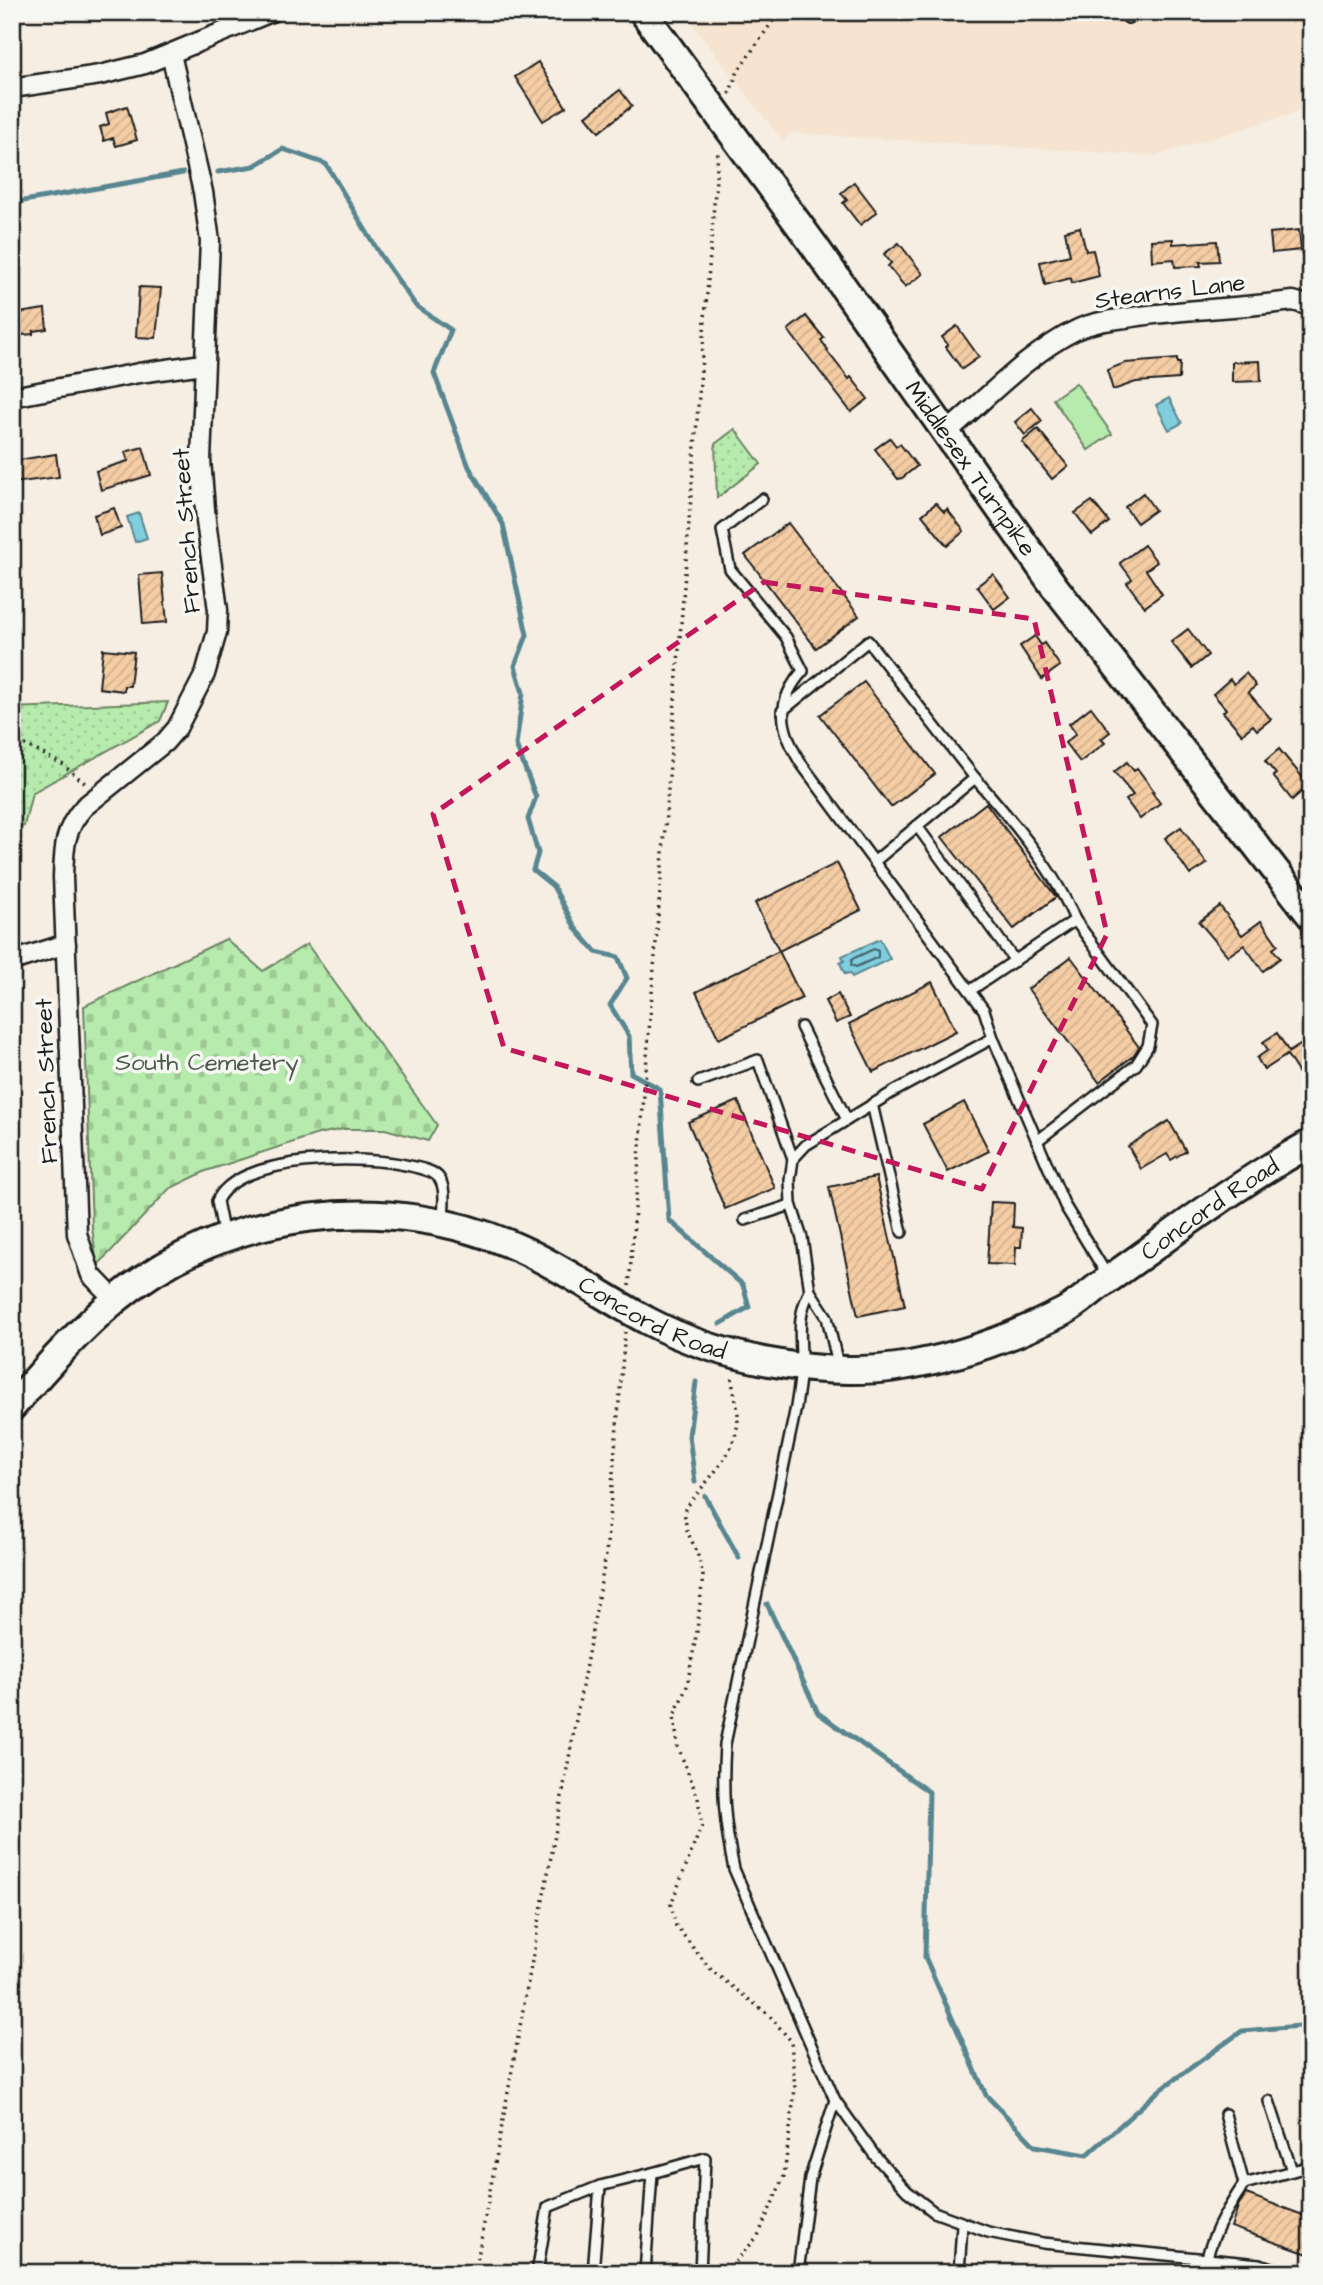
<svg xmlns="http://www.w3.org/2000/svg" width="1323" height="2285" font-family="'Architects Daughter',sans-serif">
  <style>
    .built { fill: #f6e4d0 }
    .green { fill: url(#green-dots); stroke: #6a8464; stroke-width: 2 }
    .cemetery { fill: url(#cemetery-stones); stroke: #6a8464; stroke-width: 2 }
    .pitch { fill: #b7ebad; stroke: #6a8464; stroke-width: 2 }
    .water { fill: #80cdde; stroke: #588690; stroke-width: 2 }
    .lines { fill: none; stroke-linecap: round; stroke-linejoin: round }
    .shore { stroke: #44636a; stroke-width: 2 }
    .stream { stroke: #588690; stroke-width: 5 }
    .building { fill: url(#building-hatch); stroke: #1c1c1c; stroke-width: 2 }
    .service-casing { stroke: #1c1c1c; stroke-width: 14 }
    .minor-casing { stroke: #1c1c1c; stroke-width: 23 }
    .secondary-casing { stroke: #1c1c1c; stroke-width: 32 }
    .path { stroke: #1c1c1c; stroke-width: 3.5; stroke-dasharray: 2 5; stroke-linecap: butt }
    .service { stroke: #f6f6f2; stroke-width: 9 }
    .minor { stroke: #f6f6f2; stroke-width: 18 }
    .secondary { stroke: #f6f6f2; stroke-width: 26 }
    .marked { fill: none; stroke: #c2185b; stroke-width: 5; stroke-dasharray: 14 9; stroke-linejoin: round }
    .labels { text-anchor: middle; stroke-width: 7; stroke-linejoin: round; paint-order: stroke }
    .street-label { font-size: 24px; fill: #1c1c1c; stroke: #f6f6f2 }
    .park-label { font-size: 24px; fill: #4a5a48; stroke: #f6f6f2 }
  </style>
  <defs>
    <pattern id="green-dots" width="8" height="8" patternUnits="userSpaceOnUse" patternTransform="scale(1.75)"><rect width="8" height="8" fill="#b7ebad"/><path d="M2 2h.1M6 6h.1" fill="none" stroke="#9dc994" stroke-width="1.8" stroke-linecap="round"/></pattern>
    <pattern id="cemetery-stones" width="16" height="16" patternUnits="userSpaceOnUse" patternTransform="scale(1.75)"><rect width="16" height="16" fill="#b7ebad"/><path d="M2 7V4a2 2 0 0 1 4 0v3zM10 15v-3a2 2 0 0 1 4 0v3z" fill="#9dc994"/></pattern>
    <pattern id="building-hatch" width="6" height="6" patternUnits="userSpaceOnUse" patternTransform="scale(1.75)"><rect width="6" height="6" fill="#f5cda5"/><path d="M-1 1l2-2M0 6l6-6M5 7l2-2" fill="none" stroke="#d1af8d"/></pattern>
  </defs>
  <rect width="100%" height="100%" fill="#f6eee3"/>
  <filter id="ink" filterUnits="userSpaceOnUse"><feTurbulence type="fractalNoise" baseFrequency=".0143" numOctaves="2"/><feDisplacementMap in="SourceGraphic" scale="14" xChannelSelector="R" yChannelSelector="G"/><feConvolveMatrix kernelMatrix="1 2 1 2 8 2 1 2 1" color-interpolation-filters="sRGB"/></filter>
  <g filter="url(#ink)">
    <!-- built -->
    <path class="built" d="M702,12H1311V108L1154,156L790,133L783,142L693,25Z"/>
    <!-- green -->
    <g class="green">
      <path d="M735,429L761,464L717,498L715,444Z"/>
      <path d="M168,702L160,721L32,793L24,826L12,828V708Z"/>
    </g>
    <!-- cemetery -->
    <path class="cemetery" d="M226,939L263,971L307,944L437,1125L428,1141L385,1129H344L318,1134L206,1171L169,1189L97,1266L92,1227L84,1006Z"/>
    <!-- pitch -->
    <path class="pitch" d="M1076,383L1112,434L1088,450L1053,399Z"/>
    <!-- water -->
    <g class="water">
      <path d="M1169,398L1182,423L1169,430L1156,405Z"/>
      <path d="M139,513L147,538L135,542L127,517Z"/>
      <path d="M880,939L890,959L852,977L850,973L845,974L840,963L844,961L842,956Z"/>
    </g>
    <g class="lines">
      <!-- shore -->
      <path class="shore" d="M874,949L878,951V957L856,967L851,965L852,959Z"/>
      <!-- stream -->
      <g class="stream">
        <path d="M218,172L254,166L283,149L326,164L381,256L416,306L451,330L434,373L469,467L503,524L527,635L515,666L523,693L516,745L536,797L528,819L538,853L533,870L553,886L576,929L596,952L618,957L627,978L610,1005L629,1036L631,1073L660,1089L669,1220L743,1285L749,1307L720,1324"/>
        <path d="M12,203L183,173"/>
        <path d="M695,1482L689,1436L696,1382"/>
        <path d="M705,1496L739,1558"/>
        <path d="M767,1604L818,1713L929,1792L925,1957L986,2095L1035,2146L1087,2155L1161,2089L1242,2031L1311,2025"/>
      </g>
    </g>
    <!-- building -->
    <g class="building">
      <path d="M538,62L566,107L543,121L515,77Z"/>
      <path d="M620,90L632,106L599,132L586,116Z"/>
      <path d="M127,106L137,140L116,146L113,138L104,141L100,127L109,124L106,113Z"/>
      <path d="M854,182L877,212L860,225L843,203L847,200L841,193Z"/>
      <path d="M1080,227L1086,251L1093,250L1099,276L1072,283L1071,278L1045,285L1040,262L1070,255L1065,231Z"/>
      <path d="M1299,230L1301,250L1272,253L1270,233Z"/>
      <path d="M1173,239V244L1217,241L1219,261L1200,262L1201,266L1175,267L1174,259L1152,261L1151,240Z"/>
      <path d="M899,243L923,274L905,287L888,266L891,263L884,254Z"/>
      <path d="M139,287L161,288L156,338L136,337Z"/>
      <path d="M45,309L47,329L33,331V334L12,336V314Z"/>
      <path d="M806,316L824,338L821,340L828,350L827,351L849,379L851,377L868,399L851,412L788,330Z"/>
      <path d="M957,326L979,357L962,369L946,347L948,345L942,337Z"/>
      <path d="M1177,359V363H1180L1179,379L1136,382L1113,390L1107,370L1125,363Z"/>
      <path d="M1260,361L1261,381L1232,382V362Z"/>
      <path d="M1032,408L1042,421L1025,435L1015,422Z"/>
      <path d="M1038,429L1068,466L1052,479L1022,442Z"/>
      <path d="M890,438L896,446L900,444L917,466L902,478L898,479L875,449Z"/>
      <path d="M143,447L151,475L101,490L96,471L128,461L125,452Z"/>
      <path d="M56,454L59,477L12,483V461Z"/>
      <path d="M1143,493L1155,510L1137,523L1125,507Z"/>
      <path d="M1092,501L1109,522L1092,535L1075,513Z"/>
      <path d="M936,503L944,512L947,509L964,531L947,546L922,515Z"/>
      <path d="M114,508L121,528L100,535L94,515Z"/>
      <path d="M788,523L859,616L816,648L745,555Z"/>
      <path d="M1144,545L1157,562L1146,570L1162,594L1145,607L1127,583L1132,579L1120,563Z"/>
      <path d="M162,573L167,622L143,624L139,575Z"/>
      <path d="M993,574L1010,597L994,609L977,586Z"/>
      <path d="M1188,629L1208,655L1192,668L1171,642Z"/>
      <path d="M1035,636L1041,645L1044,643L1060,666L1042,679L1020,646Z"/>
      <path d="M103,649L134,652L130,686H124V691L99,688Z"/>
      <path d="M1246,673L1256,686L1248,692L1271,719L1257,730L1253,725L1242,734L1223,712L1226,709L1213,694L1230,679L1234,684Z"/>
      <path d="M864,682L935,774L891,807L820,715Z"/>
      <path d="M1091,707L1110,732L1101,739L1105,743L1080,762L1065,743L1076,734L1069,724Z"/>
      <path d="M1279,749L1309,785L1292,800L1273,776L1276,774L1265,761Z"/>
      <path d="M1127,762L1134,771L1137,768L1154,791L1152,792L1160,803L1140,819L1126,800L1133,795L1114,772Z"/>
      <path d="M986,803L1056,897L1014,929L942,837Z"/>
      <path d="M1181,827L1207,864L1190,875L1165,838Z"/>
      <path d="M837,863L861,910L779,951L755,903Z"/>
      <path d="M1220,906L1242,935L1261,921L1278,945L1273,949L1280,958L1263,971L1244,945L1228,956L1199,922Z"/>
      <path d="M779,951L802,998L719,1039L696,992Z"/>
      <path d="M1071,957L1139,1047L1133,1056L1099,1082L1028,989Z"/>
      <path d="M932,982L956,1031L873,1072L849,1024Z"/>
      <path d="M838,994L850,1017L836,1023L825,1001Z"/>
      <path d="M1277,1033L1289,1052L1311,1038V1092L1287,1055L1264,1070L1257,1058L1268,1050L1263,1042Z"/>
      <path d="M738,1101L775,1188L725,1209L688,1122Z"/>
      <path d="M964,1102L989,1151L948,1172L923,1124Z"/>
      <path d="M1169,1121L1186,1151L1171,1160L1167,1154L1141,1169L1128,1146Z"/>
      <path d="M876,1177L905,1306L858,1316L829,1187Z"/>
      <path d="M991,1202L1014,1203L1013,1227L1022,1228L1021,1247H1016L1015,1265L987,1264Z"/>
      <path d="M1246,2194L1311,2218V2255L1231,2227L1239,2204Z"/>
    </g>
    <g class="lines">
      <defs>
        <g id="service">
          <path d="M1125,12L1128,18L1137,12"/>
          <path d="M762,499L722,530L730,569L786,637L803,671C775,702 780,728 800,762L984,1010L993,1038L1065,1206L1107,1275"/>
          <path d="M782,711L868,641L975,778L875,861"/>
          <path d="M975,778C1012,821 1053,867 1075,920"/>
          <path d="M917,826L1015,961"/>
          <path d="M971,990L1075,920L1152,1025L1148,1046L1136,1065L1037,1141"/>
          <path d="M801,1027L847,1120"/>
          <path d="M698,1082L758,1060L793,1159"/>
          <path d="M872,1104L902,1232"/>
          <path d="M745,1220L791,1205"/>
          <path d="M224,1236L217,1201C238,1154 367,1155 410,1166C419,1168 433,1170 439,1178C447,1189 443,1209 443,1221"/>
          <path d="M810,1291C795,1319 802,1338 801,1368C800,1381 798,1394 796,1407L725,1744C722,1792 724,1823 734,1869L835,2100L875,2156L907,2191L934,2212L988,2232L1043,2243L1259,2264L1289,2273"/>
          <path d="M838,1365L827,1317L810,1291L802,1238L791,1204L790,1180L793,1159L806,1145L893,1092L993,1038"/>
          <path d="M1269,2101L1292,2171"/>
          <path d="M652,2173L705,2158L700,2273"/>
          <path d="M1244,2184L1311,2166"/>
          <path d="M600,2186L652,2173L645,2273"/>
          <path d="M537,2273L548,2207L600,2186L593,2273"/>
          <path d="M798,2273L810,2178L835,2100"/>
          <path d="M959,2273L962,2224"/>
          <path d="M1204,2273C1208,2240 1226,2211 1244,2184L1225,2114"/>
        </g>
        <g id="minor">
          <path d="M12,88L100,75L145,64L271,12"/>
          <path d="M12,397L139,373L203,364"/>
          <path d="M946,433C986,399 1029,353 1076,330C1094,321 1114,320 1133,317C1186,309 1240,308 1293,301L1311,306"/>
          <path d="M12,961L66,944"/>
          <path d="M115,1300L91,1275L77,1234L63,877C64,848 64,829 84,807L165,742L177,728L205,674L217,632L218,610L206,521L201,460L210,241L203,192L171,54"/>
        </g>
        <g id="secondary">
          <path id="s1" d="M643,12L813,244L1054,586L1311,916"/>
          <path id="s2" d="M12,1407C43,1370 77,1332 114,1301C225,1208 389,1189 521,1249C565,1269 605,1298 648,1321C718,1358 818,1378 897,1367C954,1359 1011,1338 1063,1312C1076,1305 1087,1295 1099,1286C1119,1272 1139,1258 1158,1244C1208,1207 1257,1173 1311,1143"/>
        </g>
      </defs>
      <!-- service casing -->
      <use href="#service" class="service-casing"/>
      <!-- minor casing -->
      <use href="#minor" class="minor-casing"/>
      <!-- secondary casing -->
      <use href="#secondary" class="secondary-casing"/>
      <!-- path -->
      <g class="path">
        <path d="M729,94L738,71L779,12"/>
        <path d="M12,738L62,764L86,784"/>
        <path d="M629,1286L718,153"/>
        <path d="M475,2273L606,1555L625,1332"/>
        <path d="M728,2273V2270L758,2236L784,2176L795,2089L791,2041L768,2014L712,1971L676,1926L671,1904L702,1825L698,1798L678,1747L674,1716L687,1686L697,1631L703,1575L697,1552L687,1531L684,1511C704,1481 736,1457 738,1419C739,1407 732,1390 732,1376"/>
      </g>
      <!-- service -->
      <use href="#service" class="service"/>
      <!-- minor -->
      <use href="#minor" class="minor"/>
      <!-- secondary -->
      <use href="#secondary" class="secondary"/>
    </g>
  </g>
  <!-- marked area -->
  <path class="marked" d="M764,582L1034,619L1107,934L982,1189L504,1048L433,814Z"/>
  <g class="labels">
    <!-- street labels -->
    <g class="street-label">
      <text transform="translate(1170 291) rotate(-7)" y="8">Stearns Lane</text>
      <text dy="8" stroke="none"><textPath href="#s1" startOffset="562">Middlesex Turnpike</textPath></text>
      <text transform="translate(186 531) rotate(-94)" y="8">French Street</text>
      <text transform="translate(46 1081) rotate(-92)" y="8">French Street</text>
      <text dy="8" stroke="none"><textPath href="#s2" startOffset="1337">Concord Road</textPath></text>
      <text dy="8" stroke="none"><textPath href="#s2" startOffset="728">Concord Road</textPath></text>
    </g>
    <!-- park labels -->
    <g class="park-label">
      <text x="207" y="1070">South Cemetery</text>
    </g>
  </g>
  <!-- margin -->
  <rect width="1323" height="2285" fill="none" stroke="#f6f6f2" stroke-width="42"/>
  <rect x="21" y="21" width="1281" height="2243" fill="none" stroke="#1c1c1c" stroke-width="2.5" filter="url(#ink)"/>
</svg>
